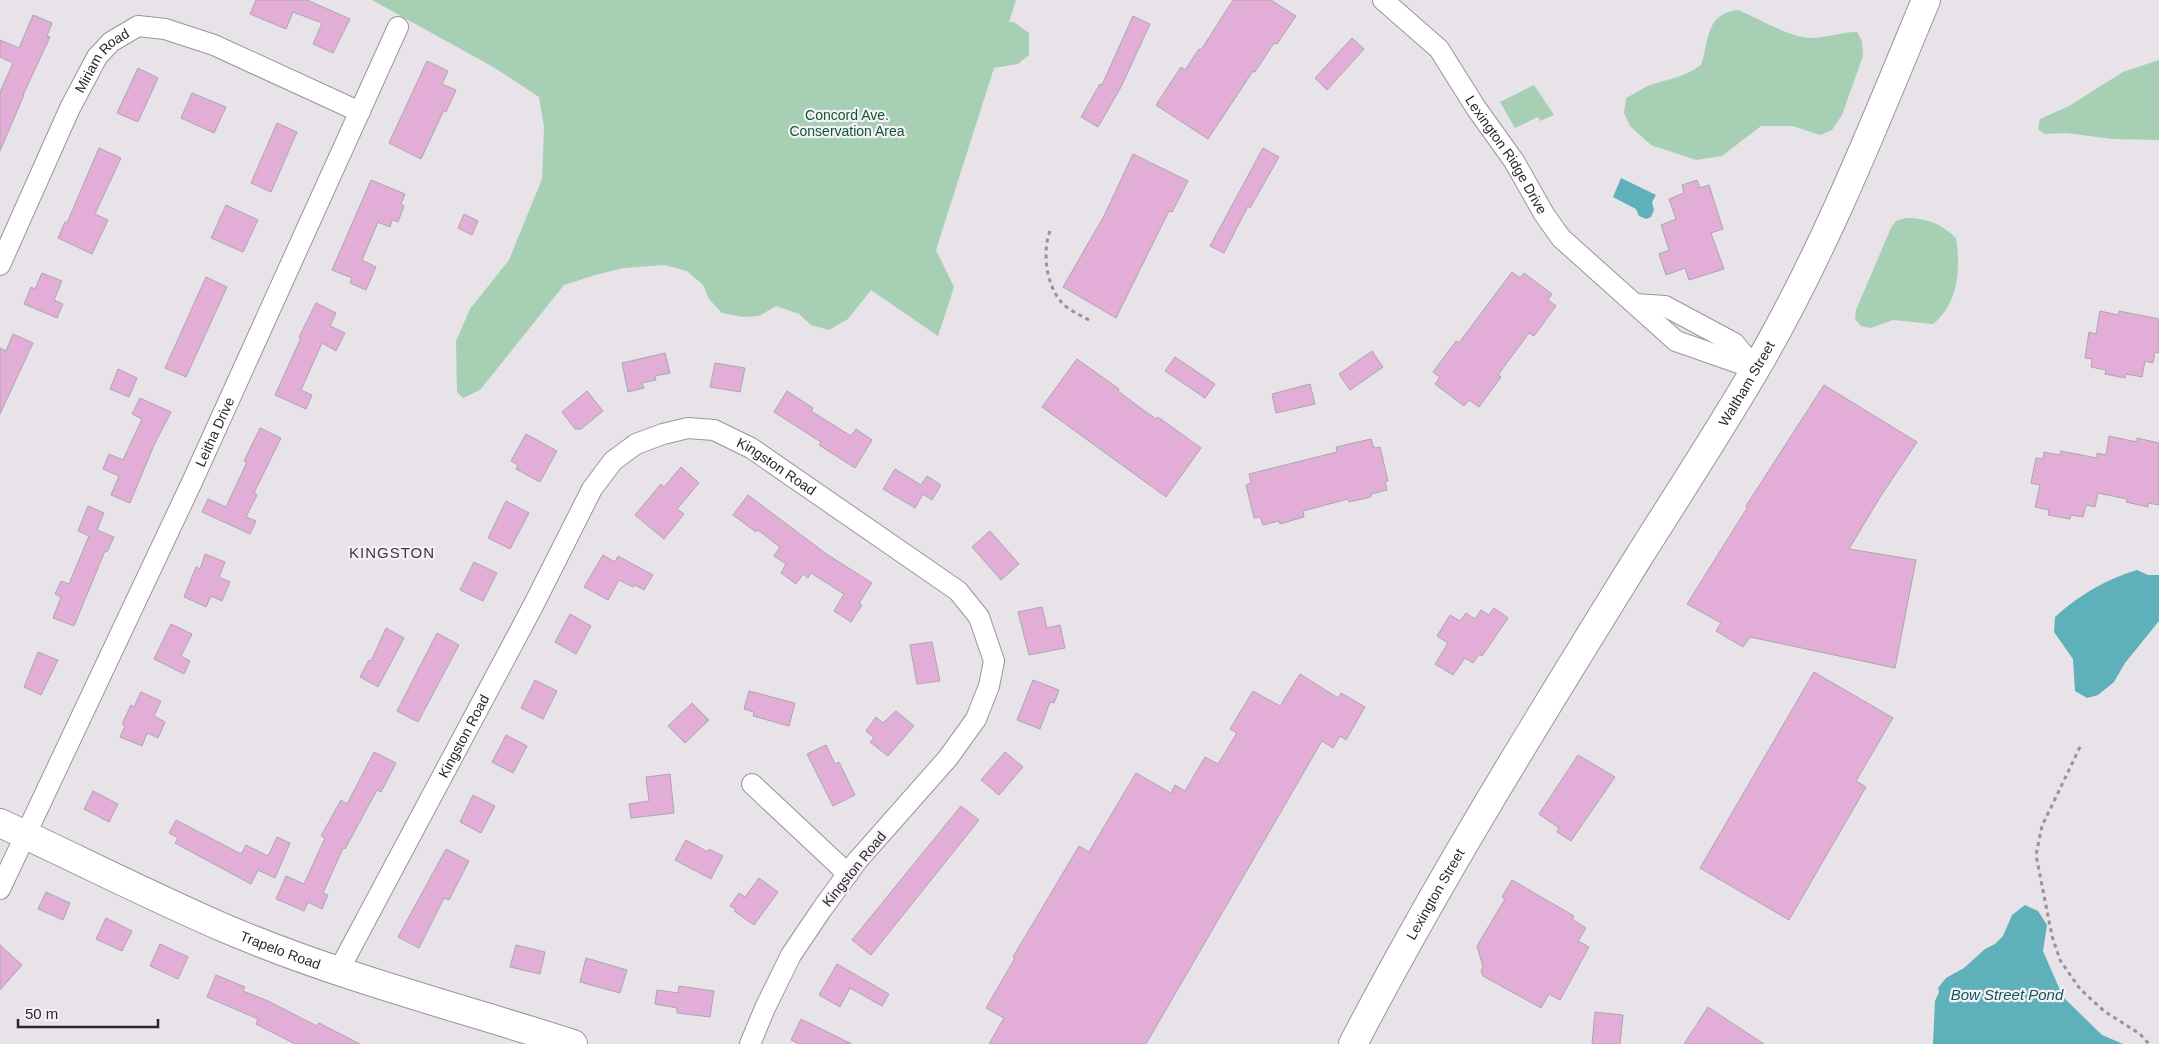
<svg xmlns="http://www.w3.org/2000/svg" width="2159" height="1044" font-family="Helvetica,sans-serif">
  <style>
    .green { fill: #a6cfb4 }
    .water { fill: #5eb1ba }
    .building { fill: #e2aed8; stroke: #aca7ab }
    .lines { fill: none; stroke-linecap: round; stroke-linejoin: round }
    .minor-casing { stroke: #99959a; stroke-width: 22 }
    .secondary-casing { stroke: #99959a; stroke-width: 30 }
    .primary-casing { stroke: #99959a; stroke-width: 30 }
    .path { stroke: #969497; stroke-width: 3; stroke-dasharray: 4 4; stroke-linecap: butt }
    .minor { stroke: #fff; stroke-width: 20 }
    .secondary { stroke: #fff; stroke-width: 28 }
    .primary { stroke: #fff; stroke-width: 28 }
    .labels { text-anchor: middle; stroke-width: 4.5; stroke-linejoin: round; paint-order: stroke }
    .street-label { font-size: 14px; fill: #29282a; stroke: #f5f0f5 }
    .park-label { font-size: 14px; fill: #0f5734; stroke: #f5f0f5 }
    .neighbourhood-label { font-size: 15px; letter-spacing: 1px; fill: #3b383c; stroke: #f5f0f5 }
    .water-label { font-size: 15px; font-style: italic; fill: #0d575e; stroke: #f5f0f5 }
  </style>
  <rect width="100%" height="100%" fill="#e7e3e8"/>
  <!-- green -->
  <g class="green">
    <path d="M372,0H1016L1009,22H1014L1029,33V55L1018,64L994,68L936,250L954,287L938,336L871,290L848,319L829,330L811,325L799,314L776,306L759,316L743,317L722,313L709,299L703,285L687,271L664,265L624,268L595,275L564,285L480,390L463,398L457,392L456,341L470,309L509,260L542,179L544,127L539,97L495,68Z"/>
    <path d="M1738,10C1758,18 1790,38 1811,38C1826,38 1841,32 1857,32L1862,41L1863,56L1842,115L1832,130L1820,135L1793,126H1761L1722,156L1696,160L1651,145L1630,126L1624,113L1626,98C1634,94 1643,88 1650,85C1669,79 1685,77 1701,65C1710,39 1705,14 1738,10Z"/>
    <path d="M2159,60V140L2112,139L2067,133L2045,134L2038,129L2040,119L2069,106L2123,72Z"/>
    <path d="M1534,85L1554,115L1540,121L1538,117L1515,128L1500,102Z"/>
    <path d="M1906,218C1928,218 1941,224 1956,238C1961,269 1958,304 1933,324L1893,320L1871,328L1861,326L1855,319L1856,310L1891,228L1896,221Z"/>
  </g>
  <!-- water -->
  <g class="water">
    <path d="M1621,178L1656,195L1652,202L1654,210L1651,217L1646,219L1639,216L1636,209L1613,197Z"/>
    <path d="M2137,570L2148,575H2159V621L2125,663L2114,682L2098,695L2087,698L2075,691L2073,659L2054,632L2055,617C2078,596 2106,579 2137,570Z"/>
    <path d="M2025,905L2038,911L2047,925L2043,951L2063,997L2102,1035L2123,1044H1933L1935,1001L1939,992L1938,988L1946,978L1964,968L1985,949L1995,944L2003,936L2012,915Z"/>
  </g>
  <!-- building -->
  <g class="building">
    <path d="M256,0H307L350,19L333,53L313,44L322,23L293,12L286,29L250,14Z"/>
    <path d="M1233,0H1271L1296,16L1277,44L1274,43L1255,72L1253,71L1208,139L1156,105L1181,67L1185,70L1199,49L1201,50Z"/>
    <path d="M33,15L52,23L47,36L50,37L23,95H24L0,151V92L13,63L0,57V40L19,48Z"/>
    <path d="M1133,16L1150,24L1121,87L1098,127L1081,117L1100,84L1102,85Z"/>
    <path d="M1352,38L1364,49L1327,90L1315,78Z"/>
    <path d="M427,61L448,71L442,84L456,90L446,112L444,110L421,159L389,143Z"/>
    <path d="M138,68L158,78L138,122L117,113Z"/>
    <path d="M192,93L226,107L214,133L181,118Z"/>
    <path d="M277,123L297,132L271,192L251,183Z"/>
    <path d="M99,148L121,158L95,214L108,220L92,254L58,238L65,222L67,223Z"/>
    <path d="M1263,148L1279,157L1250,208L1248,206L1224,253L1210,246Z"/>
    <path d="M1133,154L1188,181L1172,212L1169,211L1116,318L1063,287L1104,216Z"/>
    <path d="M371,180L405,194L401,204L404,206L398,222L392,220L390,227L378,222L362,260L376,267L366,290L350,283L352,278L332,270Z"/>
    <path d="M1697,180L1700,188L1709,185L1723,229L1711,233L1724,269L1689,280L1685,268L1666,275L1659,254L1669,250L1661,225L1676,219L1669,199L1684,193L1682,185Z"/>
    <path d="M226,205L258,220L243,252L211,238Z"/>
    <path d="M464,214L478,221L472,235L458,228Z"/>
    <path d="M1512,272L1520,278L1524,273L1552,294L1548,300L1556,306L1534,336L1529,333L1498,375L1501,377L1479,407L1469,400L1464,406L1435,384L1440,377L1433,372L1456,341L1459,343Z"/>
    <path d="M42,273L62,281L54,300L63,304L57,318L24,304L31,287L35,289Z"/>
    <path d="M206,277L227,287L186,377L165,368Z"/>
    <path d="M316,303L336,313L330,326L345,333L336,351L322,343L301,390L312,395L306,409L275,395L301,338L299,337Z"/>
    <path d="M2100,311L2118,315L2119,311L2159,319V353L2155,352L2153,363L2145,361L2142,377L2126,374L2125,378L2105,374L2106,370L2091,367L2092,359L2085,358L2089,332L2096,334Z"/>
    <path d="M13,334L33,343L0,414V348L6,351Z"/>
    <path d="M1372,351L1383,367L1350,390L1339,374Z"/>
    <path d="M665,353L670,373L655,376L656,380L642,383L644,388L628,392L622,363Z"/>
    <path d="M1175,357L1215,384L1205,398L1165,371Z"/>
    <path d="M1077,359L1119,389L1118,391L1142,409L1156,419L1158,417L1201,448L1166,497L1042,407Z"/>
    <path d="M715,363L745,368L740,392L710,387Z"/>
    <path d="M118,369L137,378L129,397L110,389Z"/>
    <path d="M1310,384L1315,404L1276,413L1272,394Z"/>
    <path d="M1824,385L1917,442L1882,494L1849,549L1916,560L1895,668L1750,637L1743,647L1716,631L1721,623L1687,604L1747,508L1746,506Z"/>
    <path d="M587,391L603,411L581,429H575L562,412Z"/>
    <path d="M787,391L813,408L811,411L851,436L856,429L872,440L855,468L819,445L821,442L774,412Z"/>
    <path d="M140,398L171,412L154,445L130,503L111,495L119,476L103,469L109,454L123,460L142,419L132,414Z"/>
    <path d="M260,428L281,438L254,493L257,495L246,517L256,521L250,534L202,512L208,499L226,507L247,462L244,461Z"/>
    <path d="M526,434L557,451L540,482L516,469L518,465L511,461Z"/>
    <path d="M2109,436L2137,442V438L2159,443V505L2148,503V507L2126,502L2127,499L2098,493L2095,507L2086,505L2083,517L2071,515L2070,519L2048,515L2049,510L2035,507L2040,485L2031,483L2036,458L2043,459L2044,452L2060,455L2061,451L2097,458V453L2106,455Z"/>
    <path d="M1371,439L1374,448L1380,447L1388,481L1385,482L1387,490L1371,494V497L1349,502L1348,499L1303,511L1304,517L1280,524L1279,521L1263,525L1260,517L1254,518L1246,485L1251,483L1249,474L1337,452L1336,447Z"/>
    <path d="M681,467L699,483L677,509L684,514L664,539L635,515L661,484L664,487Z"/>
    <path d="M895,469L921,485L927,476L941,485L932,500L923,494L915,508L883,489Z"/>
    <path d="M748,495L825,553L872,583L859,603L862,605L851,622L834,611L844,594L811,573L808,578L803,574L796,584L781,573L786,564L774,556L780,547L758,530L756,532L733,515Z"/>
    <path d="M506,501L529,513L510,549L488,538Z"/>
    <path d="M88,506L104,513L97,530L114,537L107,552L105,551L74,626L53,618L61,597L55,594L61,581L69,584L89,536L78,531Z"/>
    <path d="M990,531L1019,564L1001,580L972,547Z"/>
    <path d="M205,554L225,562L219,577L230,582L222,601L211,596L206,607L184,597L196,567L200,569Z"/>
    <path d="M603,555L615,562L618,556L653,575L644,590L635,585L633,587L619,580L608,600L584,587Z"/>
    <path d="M474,562L497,573L483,601L460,590Z"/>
    <path d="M1042,607L1047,628L1060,625L1065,648L1029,655L1018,612Z"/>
    <path d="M1494,608L1508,618L1482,656L1479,654L1473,663L1465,658L1453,675L1435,664L1448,643L1437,636L1450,615L1460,621L1466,613L1475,619L1481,610L1489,615Z"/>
    <path d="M570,614L591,626L576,654L555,642Z"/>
    <path d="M171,624L192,634L181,656L190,661L184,674L154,659Z"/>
    <path d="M386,628L404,638L378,687L360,677L369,660L371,661Z"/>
    <path d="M437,633L459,645L418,722L397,711Z"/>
    <path d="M932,642L940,681L917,684L910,645Z"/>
    <path d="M38,652L58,660L41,695L24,687Z"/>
    <path d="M1814,672L1893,718L1856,781L1866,787L1789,920L1700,868Z"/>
    <path d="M1300,674L1338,698L1341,693L1365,707L1346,740L1340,736L1333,748L1322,741L1146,1044H989L1004,1018L986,1008L1015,958L1013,957L1079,846L1089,852L1136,773L1171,793L1175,785L1185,791L1205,757L1218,764L1237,733L1230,729L1253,691L1280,706Z"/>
    <path d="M535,680L557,691L543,719L521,708Z"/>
    <path d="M1033,680L1059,690L1054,703L1050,702L1040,729L1017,720Z"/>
    <path d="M749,691L795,703L789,726L753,716L754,712L744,709Z"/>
    <path d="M141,692L161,701L154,716L165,722L158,738L147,733L142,746L120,737L125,726L122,724L131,705L134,707Z"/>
    <path d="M692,703L709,720L685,743L668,726Z"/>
    <path d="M896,711L914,726L888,756L870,742L874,738L866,731L876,717L883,723Z"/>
    <path d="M506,735L527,746L513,773L492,762Z"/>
    <path d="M826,745L835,764L839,762L855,795L833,806L807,754Z"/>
    <path d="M374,752L396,763L381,792L377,790L345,849L343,848L323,893L328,895L322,909L308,902L304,911L276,899L286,876L304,884L325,838L321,836L341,800L347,804Z"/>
    <path d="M1005,752L1023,767L999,795L981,780Z"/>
    <path d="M1578,755L1615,777L1571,841L1557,832L1559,828L1539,814Z"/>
    <path d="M670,774L674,813L631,818L629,804L649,801L646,777Z"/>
    <path d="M93,791L118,804L109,822L84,809Z"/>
    <path d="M473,795L495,806L481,833L460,822Z"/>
    <path d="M961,806L979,820L871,955L852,940Z"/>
    <path d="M176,820L241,854L246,845L268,856L277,837L290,843L275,878L258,870L251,884L175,843L178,838L169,833Z"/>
    <path d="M686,840L708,852L709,849L723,856L711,879L675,860Z"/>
    <path d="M446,849L469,861L449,900L444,898L419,948L398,937Z"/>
    <path d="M759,878L778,892L754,925L734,911L736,909L730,906L739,893L745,897Z"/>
    <path d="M1512,880L1574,916L1572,919L1586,928L1578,941L1589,947L1560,1000L1549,994L1541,1008L1483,976L1481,970L1483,967L1477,946L1505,899L1502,897Z"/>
    <path d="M46,892L70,903L63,920L38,909Z"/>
    <path d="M106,918L132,931L122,951L96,939Z"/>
    <path d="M160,944L188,957L178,979L150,966Z"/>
    <path d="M0,945L22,965L0,990Z"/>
    <path d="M516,945L545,952L540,974L510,967Z"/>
    <path d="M586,958L627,970L620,993L580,982Z"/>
    <path d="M837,964L889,994L882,1006L850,988L840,1007L819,995Z"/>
    <path d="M216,975L245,987L243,991L268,1001L317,1026L319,1023L360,1044H295L256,1024L258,1019L207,997Z"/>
    <path d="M679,986L714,991L710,1017L677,1013V1008L655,1004L657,990L678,993Z"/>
    <path d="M1708,1007L1729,1021L1764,1044H1684Z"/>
    <path d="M1595,1012L1623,1015L1620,1044H1592Z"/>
    <path d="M801,1019L852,1044H799L791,1040Z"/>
  </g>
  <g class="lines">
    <defs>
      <g id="minor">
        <path id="s1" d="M1383,0L1439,49L1476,108L1514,161L1544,214L1561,238L1676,341L1756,369"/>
        <path id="s2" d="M0,265L70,108L97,57L111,42L138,26L165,29L214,45L360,112"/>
        <path d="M1636,304L1665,306L1734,343L1754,367"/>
        <path d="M752,784L848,874"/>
        <path id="s3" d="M0,889L192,482L398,27"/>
        <path id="s4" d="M339,970L533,606L592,489L613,461L636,444L663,434L688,428L714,430L751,448L958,591L979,617L994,661L989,686L976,719L948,758L857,861L822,909L791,955L765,1008L750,1044"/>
      </g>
      <g id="secondary">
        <path id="s5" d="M0,823C76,858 152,897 229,930C340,977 458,1007 573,1044"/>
      </g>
      <g id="primary">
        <path id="s6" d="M1353,1044C1440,877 1539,718 1638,558C1677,496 1718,433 1755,370C1824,252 1874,125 1926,0"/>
      </g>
    </defs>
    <!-- minor casing -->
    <use href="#minor" class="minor-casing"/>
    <!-- secondary casing -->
    <use href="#secondary" class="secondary-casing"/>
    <!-- primary casing -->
    <use href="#primary" class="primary-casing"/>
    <!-- path -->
    <g class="path">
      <path d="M1050,231C1042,252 1046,285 1062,303C1069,310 1080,315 1089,320"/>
      <path d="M2080,747L2042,826L2036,855L2052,936L2060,960L2080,989L2104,1011L2140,1034L2149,1044"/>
    </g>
    <!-- minor -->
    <use href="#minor" class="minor"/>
    <!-- secondary -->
    <use href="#secondary" class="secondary"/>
    <!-- primary -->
    <use href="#primary" class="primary"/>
  </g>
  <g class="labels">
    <!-- street labels -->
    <g class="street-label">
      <text dy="5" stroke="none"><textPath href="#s2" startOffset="230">Miriam Road</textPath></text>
      <text dy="5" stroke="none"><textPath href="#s1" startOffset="200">Lexington Ridge Drive</textPath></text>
      <text dy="5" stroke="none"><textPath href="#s6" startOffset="769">Waltham Street</textPath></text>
      <text dy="5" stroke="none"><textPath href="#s3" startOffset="505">Leitha Drive</textPath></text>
      <text dy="5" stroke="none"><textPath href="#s4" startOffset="760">Kingston Road</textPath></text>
      <text dy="5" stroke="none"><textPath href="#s4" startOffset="265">Kingston Road</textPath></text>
      <text transform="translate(854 869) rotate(-51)" y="5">Kingston Road</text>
      <text dy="5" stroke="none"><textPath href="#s6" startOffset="171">Lexington Street</textPath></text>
      <text dy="5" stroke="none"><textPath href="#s5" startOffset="308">Trapelo Road</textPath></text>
    </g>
    <!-- park labels -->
    <g class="park-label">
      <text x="847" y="120">Concord Ave.<tspan x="847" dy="16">Conservation Area</tspan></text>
    </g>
    <!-- neighbourhood labels -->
    <g class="neighbourhood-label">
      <text x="392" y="558">KINGSTON</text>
    </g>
    <!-- water labels -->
    <g class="water-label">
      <text x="2007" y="1000">Bow Street Pond</text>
    </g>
  </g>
  <!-- scale -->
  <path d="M18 1019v8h140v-8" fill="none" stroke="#29282a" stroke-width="2.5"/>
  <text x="25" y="1019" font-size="15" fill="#29282a" stroke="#f5f0f5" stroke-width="4" paint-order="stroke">50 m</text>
</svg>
